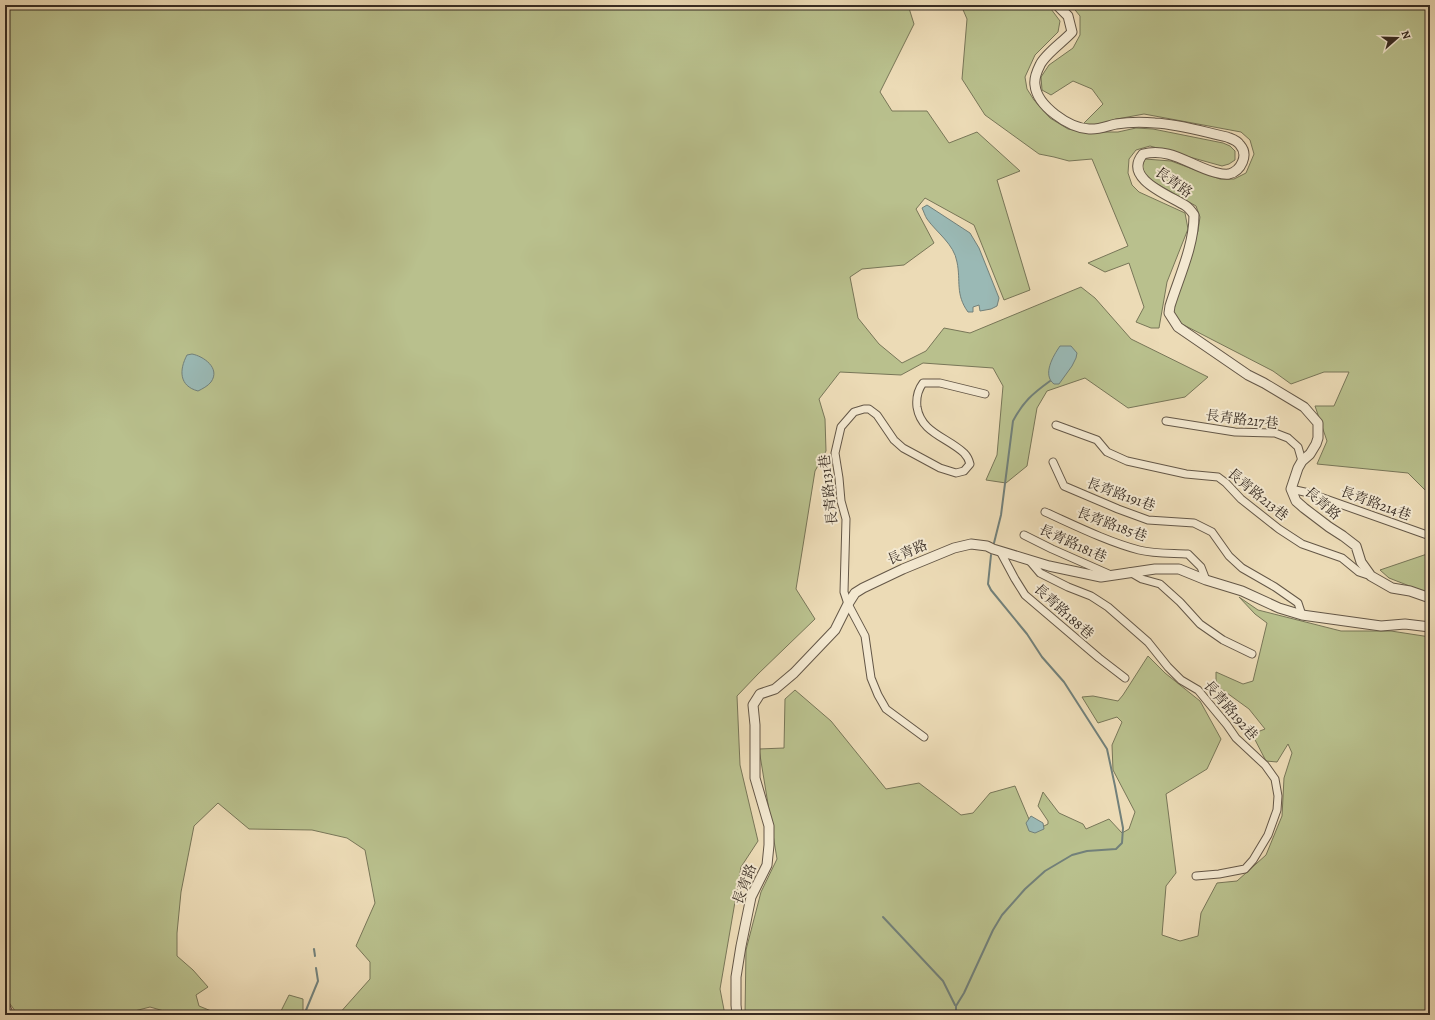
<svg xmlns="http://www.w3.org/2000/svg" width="1435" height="1020" font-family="Alegreya,'Noto Serif TC',serif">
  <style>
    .green { fill: #b9c08d; stroke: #787658 }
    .water { fill: #9ab9b5; stroke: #72807a }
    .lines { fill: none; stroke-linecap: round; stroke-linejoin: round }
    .stream { stroke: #72807a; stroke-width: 2 }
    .minor-casing { stroke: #645747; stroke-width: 9 }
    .tertiary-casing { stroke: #645747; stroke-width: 11 }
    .minor { stroke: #f3e8d0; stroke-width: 7 }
    .tertiary { stroke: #f3e8d0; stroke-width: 9 }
    .labels { text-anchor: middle; stroke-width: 4; stroke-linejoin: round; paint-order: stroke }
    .street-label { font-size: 14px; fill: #372b22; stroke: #f3e8d0 }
  </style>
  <rect width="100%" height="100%" fill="#ecdbb6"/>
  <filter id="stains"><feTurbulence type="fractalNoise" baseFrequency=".005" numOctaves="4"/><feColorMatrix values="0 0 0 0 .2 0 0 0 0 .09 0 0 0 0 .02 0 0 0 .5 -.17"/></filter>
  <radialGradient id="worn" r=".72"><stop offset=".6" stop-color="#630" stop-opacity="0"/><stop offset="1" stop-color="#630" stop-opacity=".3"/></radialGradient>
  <!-- green -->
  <g class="green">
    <path d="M5,5H908L914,24L880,92L892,111H927L949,143L977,132L1020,171L997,180L1030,290L1004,300L974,225L925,198L916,209L934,243L904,265L862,269L850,277L858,318L879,344L902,363L926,351L944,328L970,333L1081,287L1095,298L1131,339L1208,377L1185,397L1128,408L1085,378L1047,391L1037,408L1027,466L1006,483L986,480L997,455L1003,386L993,368L923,363L901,375L840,372L819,399L825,419L826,451L815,471L796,589L815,619L758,674L737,696L740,765L758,841L741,867L720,989L725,1015H338L370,979V962L356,946L375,903L365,850L347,838L312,830L249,829L218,803L194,826L181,892L177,933V956L193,970L208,987L196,995L199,1006L221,1015H171V1013L150,1007L119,1015H18L5,997Z"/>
    <path d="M961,5H1048L1060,21L1058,32L1035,55L1025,77L1027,89L1034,100L1050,118L1068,129L1086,132H1118L1136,128L1153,129L1223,143L1230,146L1235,151V160L1229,164L1222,166L1150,146L1136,150L1129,159L1128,173L1132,185L1139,192L1185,213L1188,229L1167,282L1159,328H1151L1136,322L1144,307L1129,263L1105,272L1088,263L1128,246L1092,159L1069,161L1054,157L1039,154L985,115L962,79L967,19Z"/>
    <path d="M1071,5H1430V495L1408,473L1317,464L1327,441L1315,406H1334L1349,372H1324L1291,384L1273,371L1178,322L1172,311L1198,231L1200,217L1196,206L1143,176L1141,169L1145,159L1171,161L1220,179H1234L1246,173L1254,154L1250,140L1241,132L1144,114L1117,119L1096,126L1083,124L1103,104L1092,89L1073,81L1051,95L1042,90L1041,77L1049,65L1073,48L1080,35V16Z"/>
    <path d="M1430,553V594L1389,578L1380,570Z"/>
    <path d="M1239,597L1258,610L1341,631H1391L1430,637V1015H745L746,950L761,892L777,859L759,749L784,748L785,699L795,690L831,721L886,789L919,783L961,815L973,813L990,793L1015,786L1034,831L1048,824V821L1038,806L1043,792L1059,813L1083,824L1086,829L1109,819L1122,833L1129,829L1135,812L1113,770L1112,745L1122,722L1117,717L1098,723L1082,697L1093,696L1118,701L1123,695L1148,656L1165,673L1200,701L1221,739L1207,769L1166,794L1176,873L1166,886L1162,935L1180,941L1198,936L1201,913L1217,883L1237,881L1266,855L1282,816L1284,778L1292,753L1288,744L1277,762L1266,761L1252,734L1265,729L1249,709L1216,685V672L1243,684L1253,681L1267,623L1255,614Z"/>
    <path d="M289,995L303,999V1015H279Z"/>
  </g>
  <!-- water -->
  <g class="water">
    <path d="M927,205L970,233L979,248L999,298L997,306L991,309L980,311L979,305L973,307V312H968C955,294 961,281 957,262C954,244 937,233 927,219C925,216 924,212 922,208Z"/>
    <path d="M1060,346H1071L1077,353L1076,358L1072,366L1059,384H1054C1042,375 1053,356 1060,346Z"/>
    <path d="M192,354C203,356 221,368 211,382C208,386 202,389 198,391C179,386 179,370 187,355Z"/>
    <path d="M1031,816L1043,823L1044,829L1035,833L1029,831L1026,823Z"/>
  </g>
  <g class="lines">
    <!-- stream -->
    <g class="stream">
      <path d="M994,543L1001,515L1013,421C1023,402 1032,394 1050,381"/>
      <path d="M883,917L943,981L955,1005"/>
      <path d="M314,949L315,956"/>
      <path d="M304,1015L318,981L316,968"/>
      <path d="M956,1015V1006L964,993L993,930L1002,915L1025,889L1045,871L1072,855L1087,851L1116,849L1122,843L1123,828L1115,786L1107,749L1064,682L1042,657L1027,634L991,590L988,584L991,555"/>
    </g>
    <defs>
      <g id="minor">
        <path d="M1166,421L1235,432L1275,433L1288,438L1298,447L1302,461"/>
        <path d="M1056,425L1097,440L1107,452L1127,461L1186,474L1218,477L1226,483L1241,499L1279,529L1302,544L1342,558L1359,572L1371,576"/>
        <path d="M1053,462L1064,486L1118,509L1148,520L1194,523L1212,532L1229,556L1242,568L1275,587L1298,603L1302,615"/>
        <path d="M1291,489L1309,493L1430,536"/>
        <path d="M1045,512C1074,525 1108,542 1139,550C1155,554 1172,553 1188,554L1201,567L1206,580"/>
        <path d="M1024,535L1052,549L1111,575"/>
        <path d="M1000,551L1015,579L1025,595L1099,658L1125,678"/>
        <path d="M1029,560L1040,573L1068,587L1091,596L1108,607L1148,642L1168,667L1181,680L1198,690L1227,725L1236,738L1265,765L1275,779L1278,796L1277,810L1268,835L1253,860L1245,869L1219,874L1196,876"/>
        <path d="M1130,572L1142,579L1160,584L1180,602L1200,624L1223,640L1252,654"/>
        <path d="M924,737L886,709L878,695L871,678L865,636L848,604L844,592L846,519L841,501L839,478L835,453L841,427L854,412L864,409H869L877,415L894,440L903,448L940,468L956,473L964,471L970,464C969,460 967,456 964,453C947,437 921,433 917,407C916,398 917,391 923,383H940L985,394"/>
        <path d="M5,1004L10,1015"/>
      </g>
      <g id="tertiary">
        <path d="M1057,5L1068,16L1072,32C1063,42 1045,54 1040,65C1037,71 1034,79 1035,85C1037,106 1069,128 1089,129C1098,130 1107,126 1116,124C1129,122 1142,122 1155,123C1179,124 1204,132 1227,137C1232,139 1237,140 1240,145C1249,155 1241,171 1229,174C1224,175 1218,173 1214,172C1189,165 1170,147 1143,154C1122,179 1171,196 1186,206C1189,208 1192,212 1194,215C1194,246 1179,277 1170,306L1169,313L1178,327L1248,375L1264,383L1304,407L1318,423V438L1316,444L1310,454L1302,461L1298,468L1291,489L1296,501L1304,508L1329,527L1343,536L1356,546L1361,562L1371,576L1392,588L1410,591L1430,598"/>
        <path d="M737,1015L736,1005V977L741,946L751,897L767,865L769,845V826L755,778V725L753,705L760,694L775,689L794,673L835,630L848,604L855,593L863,588L903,569L954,548L971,544L987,546L993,549L1049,566L1101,577L1155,569H1179L1206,580L1242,591L1279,608L1302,615L1381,626L1405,624L1430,627"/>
      </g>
    </defs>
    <!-- minor casing -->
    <use href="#minor" class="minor-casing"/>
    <!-- tertiary casing -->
    <use href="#tertiary" class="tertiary-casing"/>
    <!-- minor -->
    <use href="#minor" class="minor"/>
    <!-- tertiary -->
    <use href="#tertiary" class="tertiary"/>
  </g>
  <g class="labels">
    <!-- street labels -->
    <g class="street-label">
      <text transform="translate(1174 182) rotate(35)" y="5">長青路</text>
      <text transform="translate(1242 419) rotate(7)" y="5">長青路217巷</text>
      <text transform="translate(828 490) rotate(-97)" y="5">長青路131巷</text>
      <text transform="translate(1121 494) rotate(20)" y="5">長青路191巷</text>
      <text transform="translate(1258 494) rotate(39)" y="5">長青路213巷</text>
      <text transform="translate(1323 503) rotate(41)" y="5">長青路</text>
      <text transform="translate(1376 503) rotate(20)" y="5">長青路214巷</text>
      <text transform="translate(1112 524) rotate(20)" y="5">長青路185巷</text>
      <text transform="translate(1073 543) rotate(24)" y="5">長青路181巷</text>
      <text transform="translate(907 552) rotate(-23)" y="5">長青路</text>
      <text transform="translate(1064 611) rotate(42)" y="5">長青路188巷</text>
      <text transform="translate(1231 710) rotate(49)" y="5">長青路192巷</text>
      <text transform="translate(744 884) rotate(-69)" y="5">長青路</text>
    </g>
  </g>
  <!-- margin -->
  <rect width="1435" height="1020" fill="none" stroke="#ecdbb6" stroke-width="20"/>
  <rect x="6" y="6" width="1423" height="1008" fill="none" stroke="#372b22" stroke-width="2"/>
  <rect x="10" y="10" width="1415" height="1000" fill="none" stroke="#372b22"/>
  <!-- north arrow -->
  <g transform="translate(1397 38) rotate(70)" stroke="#f3e8d0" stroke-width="3" paint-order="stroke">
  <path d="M0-3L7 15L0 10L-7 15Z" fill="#372b22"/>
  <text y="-6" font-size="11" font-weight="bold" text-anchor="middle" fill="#372b22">N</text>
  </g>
  <rect width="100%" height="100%" filter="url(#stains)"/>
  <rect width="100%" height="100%" fill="url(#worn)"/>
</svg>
